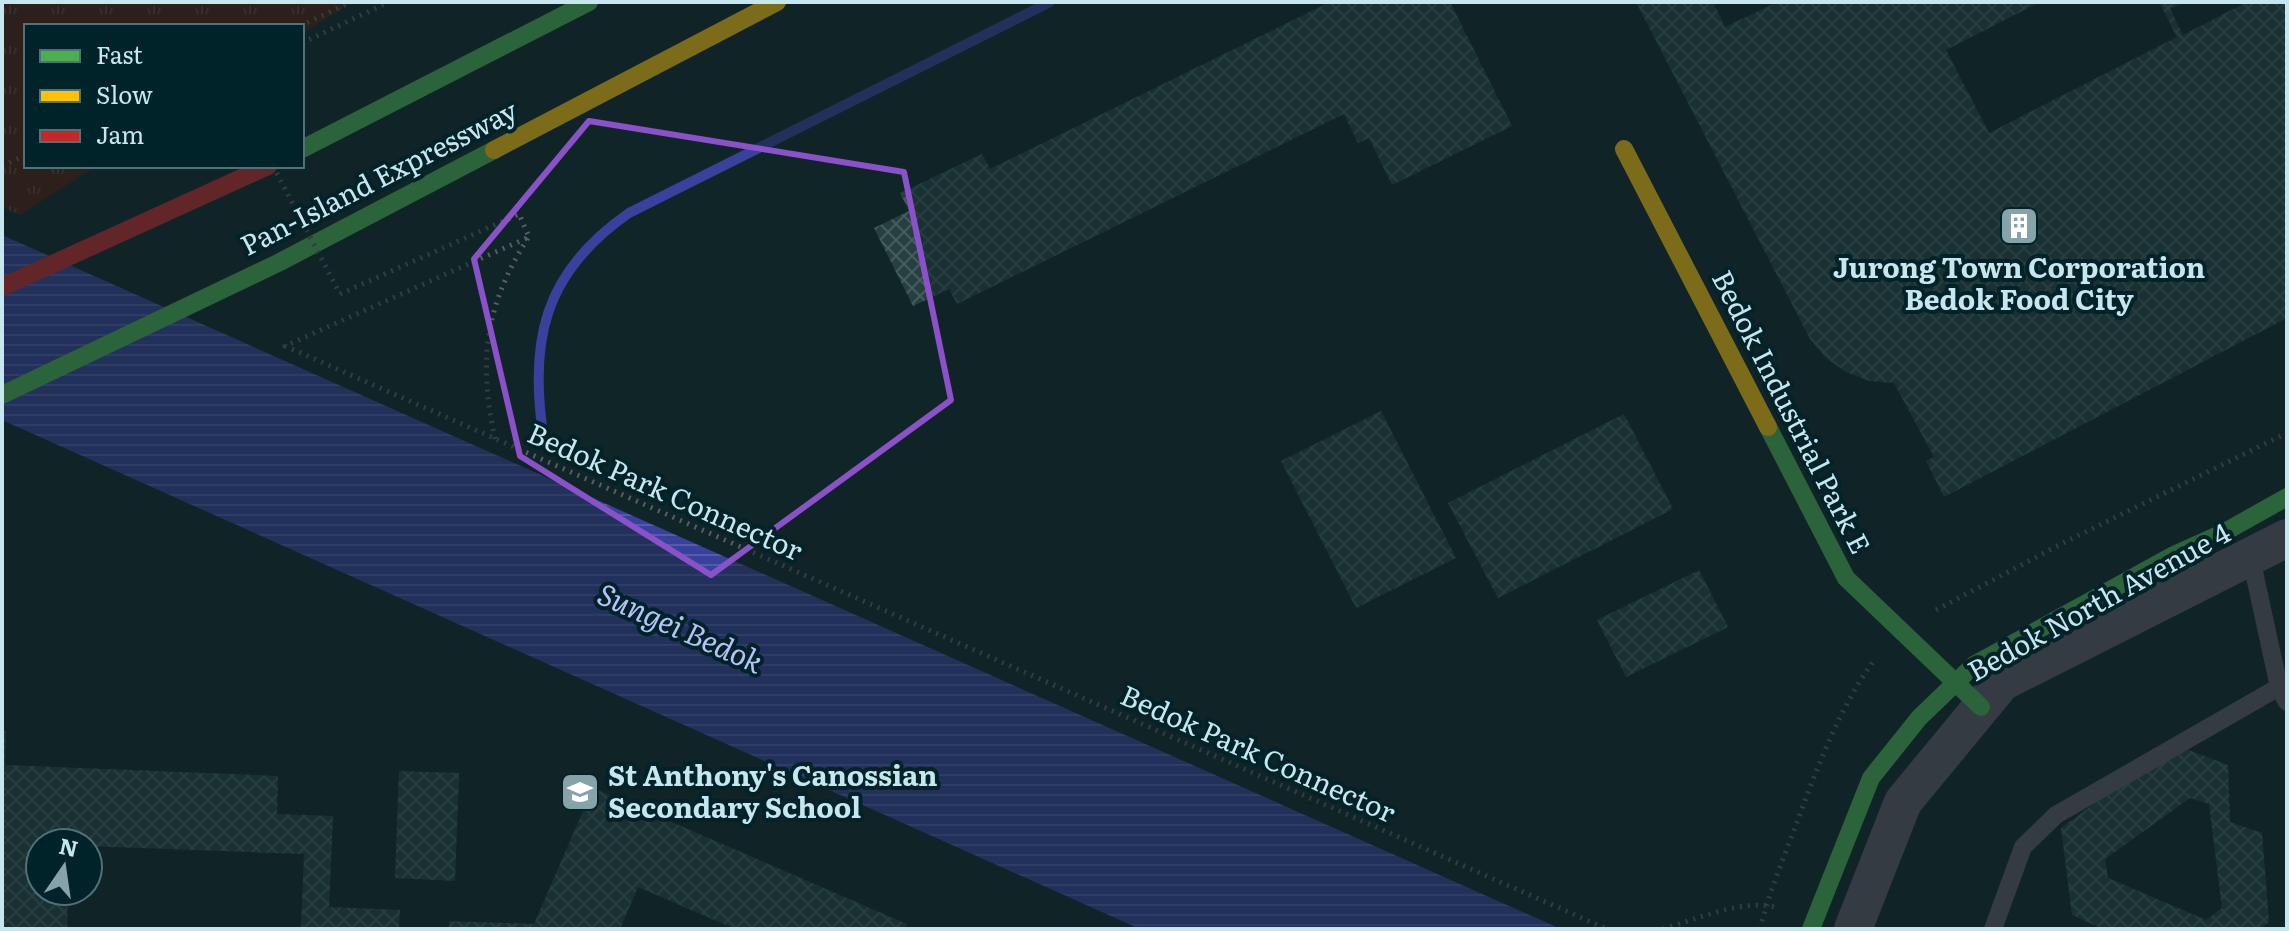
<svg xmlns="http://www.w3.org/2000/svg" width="2289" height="931" font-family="Literata,serif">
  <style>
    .grass { fill: url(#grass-tufts) }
    .water { fill: url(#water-rules) }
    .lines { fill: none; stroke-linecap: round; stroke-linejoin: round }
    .stream { stroke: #38419c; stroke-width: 10 }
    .building { fill: url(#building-cross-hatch); fill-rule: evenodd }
    .path { stroke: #5b5c64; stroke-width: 5; stroke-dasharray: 2 6; stroke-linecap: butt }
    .lane { stroke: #5f5764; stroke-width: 18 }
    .street { stroke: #5f5764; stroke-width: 38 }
    .fast { stroke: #4caf50; stroke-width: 18 }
    .slow { stroke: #ffc107; stroke-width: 18 }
    .jam { stroke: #c62828; stroke-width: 18 }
    .path-bridge { stroke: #5b5c64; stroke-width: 5; stroke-dasharray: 2 6; stroke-linecap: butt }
    .marked { fill: none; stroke: #8a51c9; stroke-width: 6; stroke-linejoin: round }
    .labels { text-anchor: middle; stroke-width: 8; stroke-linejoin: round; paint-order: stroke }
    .street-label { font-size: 28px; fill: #c6e7ef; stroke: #002229 }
    .poi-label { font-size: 28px; font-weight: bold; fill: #c6e7ef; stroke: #002229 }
    .water-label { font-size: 30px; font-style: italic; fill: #b6c2f7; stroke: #002229 }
  </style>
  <defs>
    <pattern id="grass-tufts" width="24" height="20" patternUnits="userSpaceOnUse" patternTransform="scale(2)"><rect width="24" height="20" fill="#51190b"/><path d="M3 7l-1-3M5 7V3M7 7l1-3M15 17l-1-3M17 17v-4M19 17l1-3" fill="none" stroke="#693a2f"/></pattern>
    <pattern id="water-rules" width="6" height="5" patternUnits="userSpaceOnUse" patternTransform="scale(2)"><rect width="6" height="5" fill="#38419c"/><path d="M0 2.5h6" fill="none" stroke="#535caa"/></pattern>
    <pattern id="building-cross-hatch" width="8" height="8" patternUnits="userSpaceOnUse" patternTransform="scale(2)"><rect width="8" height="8" fill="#264041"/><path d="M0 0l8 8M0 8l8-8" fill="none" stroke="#445c5d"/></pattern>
  </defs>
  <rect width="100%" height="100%" fill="#102528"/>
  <!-- grass -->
  <path class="grass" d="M2,2H352L302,34V26H26V166H96L20,215L2,207Z"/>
  <!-- water -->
  <path class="water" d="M2,235L1561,929H1140L2,420Z"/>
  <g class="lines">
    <!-- stream -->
    <path class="stream" d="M544,440C528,341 544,272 629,213L1050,2"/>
  </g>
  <!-- building -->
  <g class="building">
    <path d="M1330,2H1450L1512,126L1392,185L1369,138L1358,143L1344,114L957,304L949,289L913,306L874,228L909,211L900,193L982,154L990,169Z"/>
    <path d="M1636,2H1713L1725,27L1778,2H2040L1946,50L1989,133L2177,37L2159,2H2185L2170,9L2183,35L2247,2H2287V318L1944,497L1926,461L1934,457L1894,383L1869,381L1846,372L1826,358L1810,339Z"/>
    <path d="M1381,411L1456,558L1356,608L1281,461Z"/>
    <path d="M1624,414L1673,509L1498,598L1448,503Z"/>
    <path d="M1699,570L1728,627L1626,677L1597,620Z"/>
    <path d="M2,731H6L5,765L278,776L277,814L333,816L329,907L400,910L399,929H301L304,854L88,846V843H40V891H68L67,929H2Z"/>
    <path d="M2175,745L2228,765L2230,822L2262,833L2269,922L2260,929H2103L2072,915L2061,828ZM2190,798L2209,804L2222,908L2206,920L2108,878L2105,859Z"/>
    <path d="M399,771L459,773L455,881L395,878Z"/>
    <path d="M593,788L907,924L905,929H735L638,887L620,929H449V921L534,924Z"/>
  </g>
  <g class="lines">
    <!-- path -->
    <g class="path">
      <path d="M300,26L351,2"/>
      <path d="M302,43L389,2"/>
      <path d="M2,166L26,155"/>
      <path d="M340,294L519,214L529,237L285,346L1607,929"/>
      <path d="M495,439C478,360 485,306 528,238"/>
      <path d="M1936,610L2061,544L2287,433"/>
      <path d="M1663,929C1694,920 1747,897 1778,908"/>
      <path d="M1760,929C1769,893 1783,859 1796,825C1817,768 1839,708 1875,659"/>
    </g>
    <!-- lane -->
    <g class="lane">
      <path d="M2251,558L2279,687L2287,702"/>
      <path d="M1993,929L2023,847L2056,815L2279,687"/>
    </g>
    <!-- street -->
    <path class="street" d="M1853,929L1903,802L2002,682L2287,538"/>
    <!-- fast -->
    <g class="fast">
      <path d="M302,149L589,2"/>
      <path d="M2,395L278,263L494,150"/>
      <path d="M1768,427L1846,578L1981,707"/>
      <path d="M1811,929L1871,778L1919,718L1974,665L2174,555L2223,533L2287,497"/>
    </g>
    <!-- slow -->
    <g class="slow">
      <path d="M1624,149L1768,427"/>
      <path d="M494,150L777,2"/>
    </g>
    <!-- jam -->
    <path class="jam" d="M2,287L268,166"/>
    <!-- path-bridge -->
    <path class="path-bridge" d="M273,166L340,294"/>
  </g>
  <!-- marked area -->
  <path d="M0 0H2289V931H0ZM589,121L904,172L951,400L711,575L520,456L474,259Z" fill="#102528" fill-opacity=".55" fill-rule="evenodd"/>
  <path class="marked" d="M589,121L904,172L951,400L711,575L520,456L474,259Z"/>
  <!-- icons -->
  <defs>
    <symbol id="building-square" viewBox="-11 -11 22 22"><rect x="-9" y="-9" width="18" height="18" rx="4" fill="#86a3a9" stroke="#002229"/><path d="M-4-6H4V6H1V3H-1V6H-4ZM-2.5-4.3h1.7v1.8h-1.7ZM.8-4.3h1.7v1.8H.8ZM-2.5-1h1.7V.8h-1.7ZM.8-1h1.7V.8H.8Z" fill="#fff"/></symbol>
    <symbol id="school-square" viewBox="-11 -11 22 22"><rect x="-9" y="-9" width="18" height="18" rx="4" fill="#86a3a9" stroke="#002229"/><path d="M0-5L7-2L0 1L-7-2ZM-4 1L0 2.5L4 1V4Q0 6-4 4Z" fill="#fff"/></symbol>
  </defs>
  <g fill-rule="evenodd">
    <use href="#building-square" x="1997" y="204" width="44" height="44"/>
    <use href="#school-square" x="558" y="770" width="44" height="44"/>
  </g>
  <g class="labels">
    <!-- street labels -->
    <g class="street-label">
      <text transform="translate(379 178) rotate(-27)" y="10">Pan-Island Expressway</text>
      <text transform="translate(1791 412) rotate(63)" y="10">Bedok Industrial Park E</text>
      <text transform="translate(665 492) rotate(24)" y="10">Bedok Park Connector</text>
      <text transform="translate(2099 602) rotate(-29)" y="10">Bedok North Avenue 4</text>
      <text transform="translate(1258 754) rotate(24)" y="10">Bedok Park Connector</text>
    </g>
    <!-- poi labels -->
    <g class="poi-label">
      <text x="2019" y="278">Jurong Town Corporation<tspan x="2019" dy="32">Bedok Food City</tspan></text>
      <text x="608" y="786" text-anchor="start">St Anthony's Canossian<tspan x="608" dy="32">Secondary School</tspan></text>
    </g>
    <!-- water labels -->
    <g class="water-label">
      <text transform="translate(680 629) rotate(24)" y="10">Sungei Bedok</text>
    </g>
  </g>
  <!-- border -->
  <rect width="2289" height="931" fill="none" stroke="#c6e7ef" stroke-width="8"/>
  <!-- legend -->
  <rect x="24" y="24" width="280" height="144" fill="#002229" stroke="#4f7178" stroke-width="2"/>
  <rect x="40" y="50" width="40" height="12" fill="#4caf50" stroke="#4f7178" stroke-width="2"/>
  <text x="96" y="64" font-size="24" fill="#c6e7ef">Fast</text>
  <rect x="40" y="90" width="40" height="12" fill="#ffc107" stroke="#4f7178" stroke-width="2"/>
  <text x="96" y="104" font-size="24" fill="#c6e7ef">Slow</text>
  <rect x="40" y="130" width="40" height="12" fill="#c62828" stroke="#4f7178" stroke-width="2"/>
  <text x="96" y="144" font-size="24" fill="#c6e7ef">Jam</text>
  <!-- north arrow -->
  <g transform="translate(64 867) rotate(13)"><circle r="38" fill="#002229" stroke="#4f7178" stroke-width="2"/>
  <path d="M0-6L14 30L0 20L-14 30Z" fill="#86a3a9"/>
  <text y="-12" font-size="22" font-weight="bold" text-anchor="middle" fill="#c6e7ef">N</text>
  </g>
</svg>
